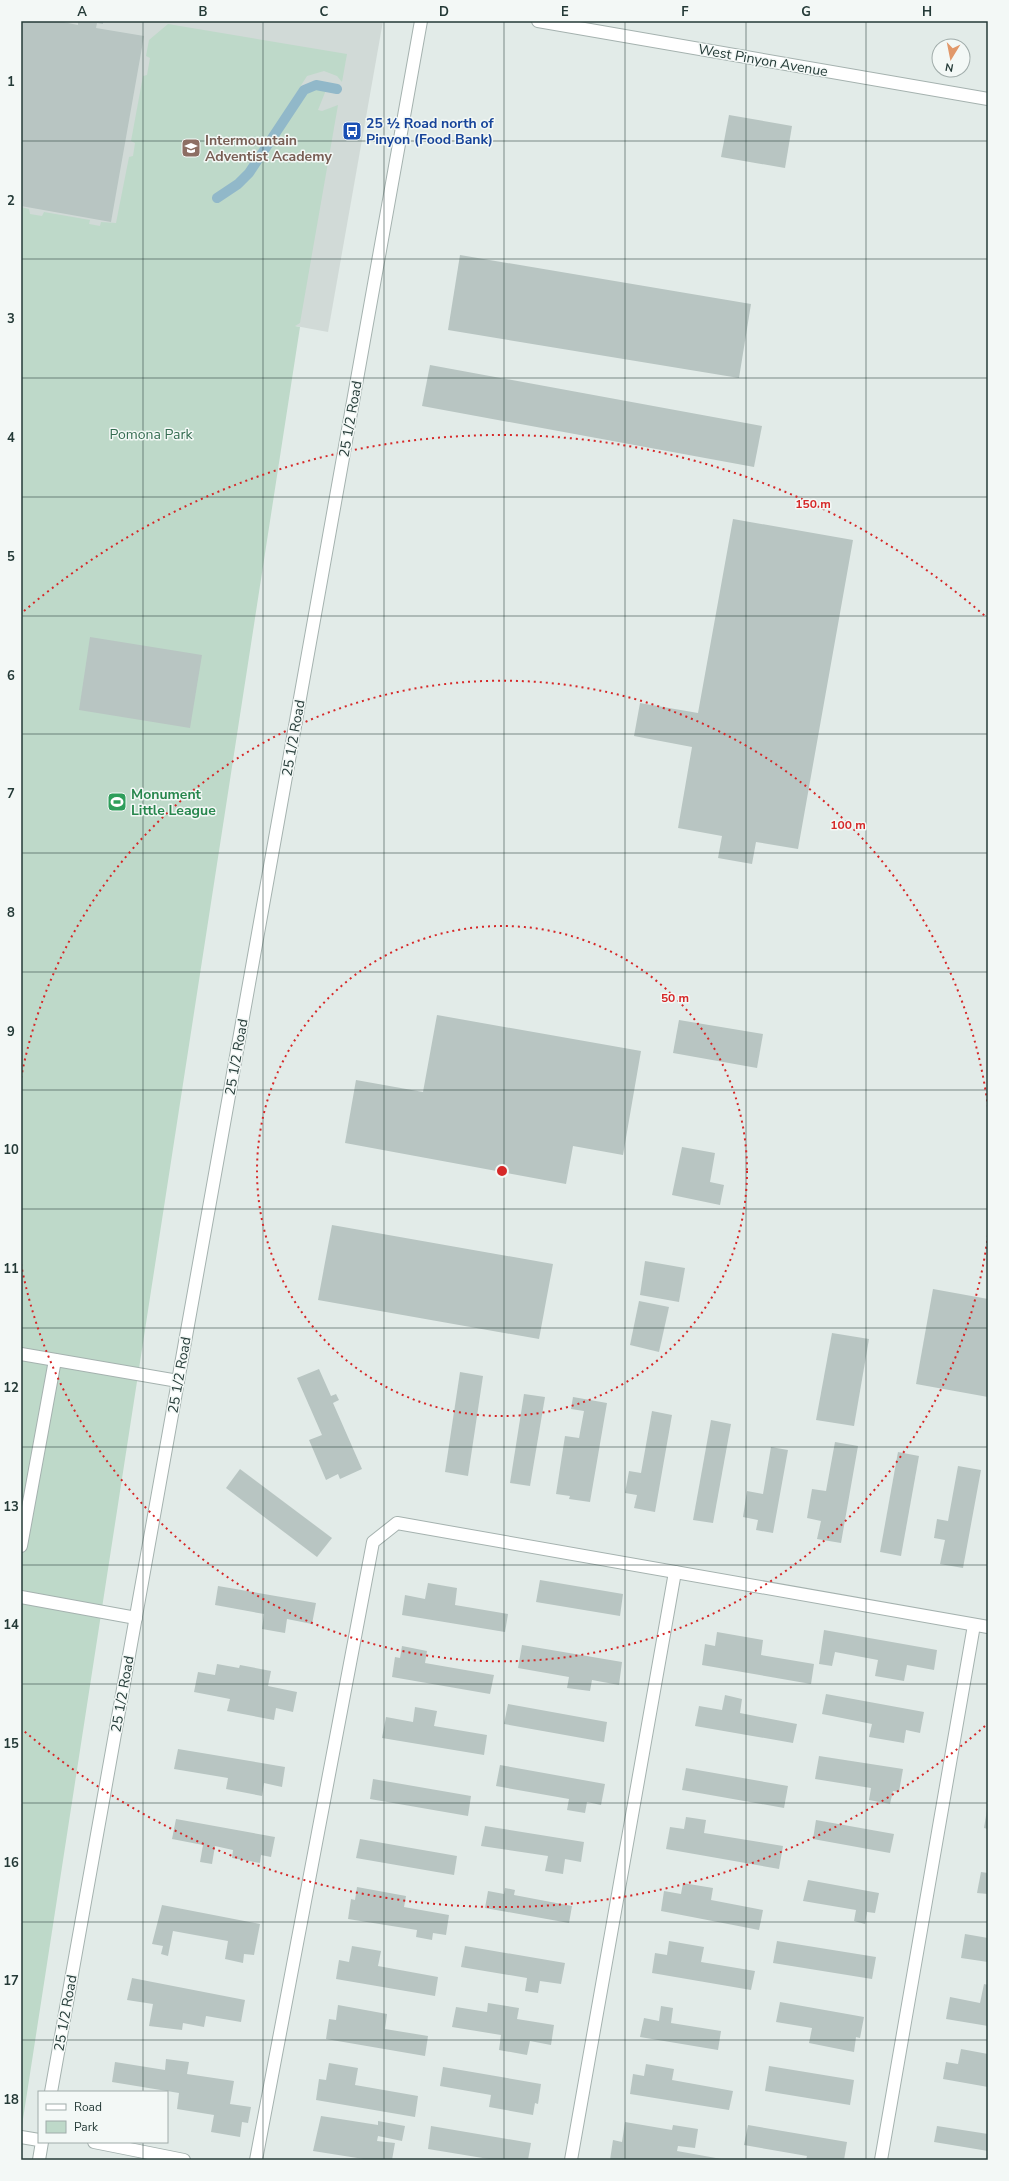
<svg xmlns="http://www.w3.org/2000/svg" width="1009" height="2181" font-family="'Nunito Sans',sans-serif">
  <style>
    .built { fill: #d1dad7 }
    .green { fill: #bed9c9 }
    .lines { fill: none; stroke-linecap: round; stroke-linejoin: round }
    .stream { stroke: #91b8c9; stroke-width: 10 }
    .building { fill: #b8c5c2 }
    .service-casing { stroke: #a5b2af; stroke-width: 14 }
    .minor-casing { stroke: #a5b2af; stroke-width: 14 }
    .tertiary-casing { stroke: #a5b2af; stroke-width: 14 }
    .service { stroke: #fff; stroke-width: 12 }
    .minor { stroke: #fff; stroke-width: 12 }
    .tertiary { stroke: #fff; stroke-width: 12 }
    .grid { fill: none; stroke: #243a37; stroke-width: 1; stroke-opacity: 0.55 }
    .ring { fill: none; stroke: #d62828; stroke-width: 2; stroke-dasharray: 2 4 }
    .labels { text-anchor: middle; stroke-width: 3; stroke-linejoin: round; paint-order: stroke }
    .street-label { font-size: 14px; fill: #243a37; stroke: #f3f8f6 }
    .transit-label { font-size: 14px; font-weight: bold; fill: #164399; stroke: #f3f8f6; text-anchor: start }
    .education-label { font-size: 14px; font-weight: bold; fill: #785e54; stroke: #f3f8f6; text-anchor: start }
    .park-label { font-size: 14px; fill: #346c51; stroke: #f3f8f6 }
    .leisure-label { font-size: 14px; font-weight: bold; fill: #27864d; stroke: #f3f8f6; text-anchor: start }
    .centre { fill: #d62828; stroke: #f3f8f6; stroke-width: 2 }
    .ring-label { font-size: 12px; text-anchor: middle; font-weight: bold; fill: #d62828; stroke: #f3f8f6; stroke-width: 3; stroke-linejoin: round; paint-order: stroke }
    .neatline { fill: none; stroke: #243a37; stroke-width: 1.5 }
    .grid-label { font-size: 13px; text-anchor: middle; font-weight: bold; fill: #243a37 }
  </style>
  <rect width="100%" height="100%" fill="#e2ebe8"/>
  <!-- built -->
  <path class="built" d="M21,21H383L328,332L21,275Z"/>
  <!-- green -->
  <path class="green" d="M168,24L347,54L342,82L337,76L324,71L307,76L246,172L229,188L214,197L217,201L234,192L243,185L307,92L311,90H326L318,110L322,111L338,105L300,323L295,326L300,327L21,2132V207L29,209L30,214L42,216L44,212L90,220L89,224L100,226L101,222L116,223L129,157L133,156L135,143L131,141L143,76L147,75L150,58L146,56L149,40Z"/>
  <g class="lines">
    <!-- stream -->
    <path class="stream" d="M217,198L238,184L249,173L304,90L316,85L337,89"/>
  </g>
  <!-- building -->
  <g class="building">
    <path d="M21,21H58L78,25V21H103V24L97,23L96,28L144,36L111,222L21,206Z"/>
    <path d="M729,115L792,126L785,168L721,157Z"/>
    <path d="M460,255L751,304L739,378L448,330Z"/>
    <path d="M430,365L762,426L754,467L422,406Z"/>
    <path d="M733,519L853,540L798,849L756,842L752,864L718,858L722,836L678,828L692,747L634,736L640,703L698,713Z"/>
    <path d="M90,637L202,655L190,728L79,710Z"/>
    <path d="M437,1015L641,1051L623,1155L573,1146L566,1184L345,1143L356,1080L423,1092Z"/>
    <path d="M679,1020L763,1034L757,1068L673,1053Z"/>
    <path d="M682,1147L715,1153L710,1182L724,1185L720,1205L672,1195Z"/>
    <path d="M332,1225L553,1264L539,1339L318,1300Z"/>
    <path d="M645,1261L685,1268L679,1302L640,1295Z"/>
    <path d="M933,1289L988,1299V1397L916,1384Z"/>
    <path d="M639,1301L669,1307L659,1352L630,1345Z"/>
    <path d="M832,1333L869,1339L854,1426L816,1420Z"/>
    <path d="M319,1369L331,1396L336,1394L339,1400L333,1403L362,1469L340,1479L338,1474L326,1480L309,1440L322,1435L297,1378Z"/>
    <path d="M460,1372L483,1376L468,1476L445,1472Z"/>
    <path d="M524,1394L545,1397L530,1486L510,1483Z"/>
    <path d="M573,1397L607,1403L590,1502L569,1499L570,1496L556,1494L565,1436L579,1438L584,1411L571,1409Z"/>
    <path d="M652,1411L672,1415L655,1512L634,1508L637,1495L625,1493L629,1471L641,1473Z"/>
    <path d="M711,1420L731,1424L713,1523L693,1520Z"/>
    <path d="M835,1442L858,1446L841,1543L817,1539L821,1521L807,1518L812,1489L826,1491Z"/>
    <path d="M771,1447L788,1450L773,1533L756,1530L758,1520L743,1517L747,1491L763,1494Z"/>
    <path d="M898,1452L919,1456L901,1556L880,1552Z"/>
    <path d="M958,1466L981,1470L963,1568L940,1564L945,1540L934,1538L937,1519L948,1521Z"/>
    <path d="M240,1469L332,1538L317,1557L226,1488Z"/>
    <path d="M540,1580L623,1594L620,1616L536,1602Z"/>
    <path d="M428,1583L457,1588L455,1605L508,1614L505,1632L402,1615L405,1595L425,1599Z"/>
    <path d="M218,1586L316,1603L312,1624L287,1619L285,1633L262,1629L264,1614L215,1605Z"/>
    <path d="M824,1630L937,1650L934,1670L907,1665L904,1681L875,1676L878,1660L835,1652L832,1666L819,1664Z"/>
    <path d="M717,1632L763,1640L761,1655L814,1664L811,1684L702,1665L705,1644L715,1646Z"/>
    <path d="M522,1645L622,1662L619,1685L592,1680L590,1691L567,1688L569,1677L518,1668Z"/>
    <path d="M402,1646L427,1651L425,1663L494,1675L490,1694L392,1677L395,1657L400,1658Z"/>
    <path d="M217,1664L239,1668L240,1665L271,1671L268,1686L297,1692L293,1712L276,1708L274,1720L227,1711L230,1699L194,1692L198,1672L215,1675Z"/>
    <path d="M826,1694L924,1712L920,1733L906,1730L904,1743L869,1737L872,1724L822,1714Z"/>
    <path d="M725,1695L742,1699L740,1713L797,1724L793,1743L695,1726L699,1706L722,1710Z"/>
    <path d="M508,1704L607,1722L604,1742L504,1724Z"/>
    <path d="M415,1707L437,1711L434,1726L487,1735L484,1755L382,1738L386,1717L413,1722Z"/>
    <path d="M178,1749L285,1767L282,1787L264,1783L262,1796L226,1789L228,1778L174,1769Z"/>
    <path d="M819,1756L903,1769L899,1792L893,1791L890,1804L869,1800L871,1788L815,1779Z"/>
    <path d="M500,1765L605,1784L601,1805L587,1802L585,1813L567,1810L569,1799L496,1786Z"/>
    <path d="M686,1768L788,1786L784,1808L682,1790Z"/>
    <path d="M373,1779L471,1796L468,1816L370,1799Z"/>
    <path d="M987,1810H988V1829L984,1828Z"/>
    <path d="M686,1817L706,1820L704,1833L783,1846L779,1869L666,1849L670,1827L684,1829Z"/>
    <path d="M176,1819L275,1837L271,1857L261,1855L260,1863L232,1858L233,1850L215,1846L212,1864L200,1862L203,1845L172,1839Z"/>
    <path d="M816,1820L894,1834L890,1853L813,1839Z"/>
    <path d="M485,1826L584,1842L581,1862L565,1859L563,1874L545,1871L548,1856L481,1846Z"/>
    <path d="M360,1839L457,1856L454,1875L356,1858Z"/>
    <path d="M981,1872L988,1873V1894L977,1893Z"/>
    <path d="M808,1880L879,1893L875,1913L867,1912L865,1924L854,1921L856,1910L803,1901Z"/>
    <path d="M683,1883L713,1888L711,1900L763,1910L759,1930L661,1911L664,1891L681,1894Z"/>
    <path d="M357,1887L406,1896L404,1907L449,1915L446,1935L433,1933L432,1940L416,1937L417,1930L348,1919L351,1899L355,1900Z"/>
    <path d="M505,1888L515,1890L514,1895L572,1906L569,1923L485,1908L488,1891L504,1894Z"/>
    <path d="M162,1905L260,1924L254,1955L244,1954L243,1963L225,1959L228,1941L173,1931L168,1956L161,1954L163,1946L152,1944Z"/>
    <path d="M965,1934L988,1938V1962L961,1958Z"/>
    <path d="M669,1941L704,1947L701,1962L755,1971L751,1990L652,1973L655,1953L667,1955Z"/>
    <path d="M777,1941L876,1957L872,1979L773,1963Z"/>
    <path d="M352,1946L381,1951L378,1966L438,1977L435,1996L336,1979L339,1960L349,1962Z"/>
    <path d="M465,1946L565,1963L561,1984L540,1981L538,1993L525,1991L527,1978L461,1967Z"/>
    <path d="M132,1978L245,2000L241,2022L206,2016L204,2027L183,2023L182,2030L149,2026L153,2004L127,2000Z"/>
    <path d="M984,1984L988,1985V2026L946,2019L950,1997L980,2003Z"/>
    <path d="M780,2002L864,2017L860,2038L856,2037L854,2052L809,2043L812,2028L776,2022Z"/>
    <path d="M488,2003L519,2008L517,2019L554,2025L551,2045L530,2041L527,2055L499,2050L501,2035L452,2027L456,2007L487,2012Z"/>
    <path d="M338,2005L387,2014L385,2029L428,2036L425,2056L326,2039L329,2019L336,2020Z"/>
    <path d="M661,2006L673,2008L671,2023L721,2031L718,2050L640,2037L644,2018L659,2021Z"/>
    <path d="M961,2049L988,2054V2087L943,2079L946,2062L958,2064Z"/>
    <path d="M166,2059L189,2062L187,2074L234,2081L230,2104L251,2107L248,2123L242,2122L240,2137L211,2132L214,2115L177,2109L179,2093L112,2082L115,2062L165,2070Z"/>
    <path d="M329,2063L358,2068L355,2085L418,2096L415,2117L316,2100L319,2079L326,2080Z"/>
    <path d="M646,2064L674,2069L672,2080L733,2091L729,2110L630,2094L633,2074L644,2076Z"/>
    <path d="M769,2066L854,2080L850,2105L765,2091Z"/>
    <path d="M443,2067L541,2084L538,2104L535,2103L533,2115L489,2107L491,2095L440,2086Z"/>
    <path d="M321,2116L378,2125V2121L405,2126L402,2141L378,2136L377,2141L395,2143L392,2160H370L313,2151Z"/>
    <path d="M625,2122L672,2130L673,2125L698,2129L695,2148L678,2146L677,2151L727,2160H610L613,2140L622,2142Z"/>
    <path d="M748,2125L847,2142L844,2160H806L807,2156L744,2145Z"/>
    <path d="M431,2126L531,2143L528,2160H495L428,2149Z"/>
    <path d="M937,2126L988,2134V2151L934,2142Z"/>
  </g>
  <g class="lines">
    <defs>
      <g id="service">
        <path d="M21,1354L178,1381"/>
        <path d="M21,1546L55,1360"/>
        <path d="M21,1597L136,1618"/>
        <path d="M21,2137L39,2140"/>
      </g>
      <g id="minor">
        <path d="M538,21L988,99"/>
        <path d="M94,2142L184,2160"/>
        <path d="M256,2160L373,1542L397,1523L988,1627"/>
        <path d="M571,2160L675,1572"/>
        <path d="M881,2160L974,1625"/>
      </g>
      <g id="tertiary">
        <path d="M51,2092L421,21"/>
        <path d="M39,2160L42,2142"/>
      </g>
    </defs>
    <!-- service casing -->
    <use href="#service" class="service-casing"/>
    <!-- minor casing -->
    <use href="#minor" class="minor-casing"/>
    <!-- tertiary casing -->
    <use href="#tertiary" class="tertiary-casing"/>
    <!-- service -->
    <use href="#service" class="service"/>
    <!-- minor -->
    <use href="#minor" class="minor"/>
    <!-- tertiary -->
    <use href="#tertiary" class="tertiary"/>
  </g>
  <!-- grid -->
  <path class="grid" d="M143,21V2092M263,21V2160M384,21V2160M504,21V2160M625,21V2160M746,21V2160M866,21V2160M21,141H988M21,259H988M21,378H988M21,497H988M21,616H988M21,734H988M21,853H988M21,972H988M21,1090H988M21,1209H988M21,1328H988M21,1447H988M21,1565H988M21,1684H988M21,1803H988M21,1922H988M21,2040H988M143,2142V2160"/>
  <!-- distance rings -->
  <g class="ring">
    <circle cx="502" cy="1171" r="245"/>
    <path d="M988 1235A490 490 0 0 1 21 1264M21 1078A490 490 0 0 1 988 1107"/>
    <path d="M985 1726A736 736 0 0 1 24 1731M24 611A736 736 0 0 1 985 616"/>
  </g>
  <!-- icons -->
  <defs>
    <symbol id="bus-square" viewBox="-11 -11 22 22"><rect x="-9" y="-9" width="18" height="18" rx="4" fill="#1a4fb4" stroke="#f3f8f6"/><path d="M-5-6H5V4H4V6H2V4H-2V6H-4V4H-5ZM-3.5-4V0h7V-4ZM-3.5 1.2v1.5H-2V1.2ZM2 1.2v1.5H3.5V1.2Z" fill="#fff"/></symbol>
    <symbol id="school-square" viewBox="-11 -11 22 22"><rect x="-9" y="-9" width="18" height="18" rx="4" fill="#8d6e63" stroke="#f3f8f6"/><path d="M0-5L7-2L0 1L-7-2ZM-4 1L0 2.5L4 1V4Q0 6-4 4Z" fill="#fff"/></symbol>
    <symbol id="stadium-square" viewBox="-11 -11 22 22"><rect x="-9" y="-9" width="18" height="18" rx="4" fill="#2e9e5b" stroke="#f3f8f6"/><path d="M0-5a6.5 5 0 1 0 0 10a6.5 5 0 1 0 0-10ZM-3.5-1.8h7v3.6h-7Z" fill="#fff"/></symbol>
  </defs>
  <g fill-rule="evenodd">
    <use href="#bus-square" x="341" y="120" width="22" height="22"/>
    <use href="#school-square" x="180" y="137" width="22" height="22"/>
    <use href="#stadium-square" x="106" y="791" width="22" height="22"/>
  </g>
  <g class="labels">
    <!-- street labels -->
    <g class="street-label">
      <text transform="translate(763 60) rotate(10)" y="5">West Pinyon Avenue</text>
      <text transform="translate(350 419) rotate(-80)" y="5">25 1/2 Road</text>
      <text transform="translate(293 738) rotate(-80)" y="5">25 1/2 Road</text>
      <text transform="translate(236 1057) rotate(-80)" y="5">25 1/2 Road</text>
      <text transform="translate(179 1375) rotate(-80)" y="5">25 1/2 Road</text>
      <text transform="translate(122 1694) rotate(-80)" y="5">25 1/2 Road</text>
      <text transform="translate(65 2013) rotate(-80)" y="5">25 1/2 Road</text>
    </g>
    <!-- transit labels -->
    <g class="transit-label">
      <text x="366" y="128">25 ½ Road north of<tspan x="366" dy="16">Pinyon (Food Bank)</tspan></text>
    </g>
    <!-- education labels -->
    <g class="education-label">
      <text x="205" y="145">Intermountain<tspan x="205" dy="16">Adventist Academy</tspan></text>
    </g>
    <!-- park labels -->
    <g class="park-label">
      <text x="151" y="439">Pomona Park</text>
    </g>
    <!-- leisure labels -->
    <g class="leisure-label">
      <text x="131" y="799">Monument<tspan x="131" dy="16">Little League</tspan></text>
    </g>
  </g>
  <circle cx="502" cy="1171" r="6" class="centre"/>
  <g class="ring-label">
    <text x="813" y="508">150 m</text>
    <text x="848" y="829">100 m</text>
    <text x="675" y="1002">50 m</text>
  </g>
  <!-- border -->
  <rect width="1009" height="2181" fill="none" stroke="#f3f8f6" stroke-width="44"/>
  <!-- legend -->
  <rect x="38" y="2091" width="130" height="52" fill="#f3f8f6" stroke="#a0acaa"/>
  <rect x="46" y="2104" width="20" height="6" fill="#ffffff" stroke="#a0acaa"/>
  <text x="74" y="2111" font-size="12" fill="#243a37">Road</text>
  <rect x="46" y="2121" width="20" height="12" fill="#bed9c9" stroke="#a0acaa"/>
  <text x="74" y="2131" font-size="12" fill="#243a37">Park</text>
  <!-- north arrow -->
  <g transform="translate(951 58) rotate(190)"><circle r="19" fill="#f3f8f6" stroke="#a0acaa"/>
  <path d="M0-3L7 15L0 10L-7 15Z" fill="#e1986a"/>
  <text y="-6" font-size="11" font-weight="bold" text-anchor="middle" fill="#243a37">N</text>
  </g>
  <rect x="22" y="22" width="965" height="2137" class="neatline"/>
  <g class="grid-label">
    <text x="82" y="16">A</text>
    <text x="203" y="16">B</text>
    <text x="324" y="16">C</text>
    <text x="444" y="16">D</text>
    <text x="565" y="16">E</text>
    <text x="685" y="16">F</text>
    <text x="806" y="16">G</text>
    <text x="927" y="16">H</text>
    <text x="11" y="86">1</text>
    <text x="11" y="205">2</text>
    <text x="11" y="323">3</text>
    <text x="11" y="442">4</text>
    <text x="11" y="561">5</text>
    <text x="11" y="680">6</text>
    <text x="11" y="798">7</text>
    <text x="11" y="917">8</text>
    <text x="11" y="1036">9</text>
    <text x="11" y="1154">10</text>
    <text x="11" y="1273">11</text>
    <text x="11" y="1392">12</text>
    <text x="11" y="1511">13</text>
    <text x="11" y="1629">14</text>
    <text x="11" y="1748">15</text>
    <text x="11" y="1867">16</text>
    <text x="11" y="1985">17</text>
    <text x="11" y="2104">18</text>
  </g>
</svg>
